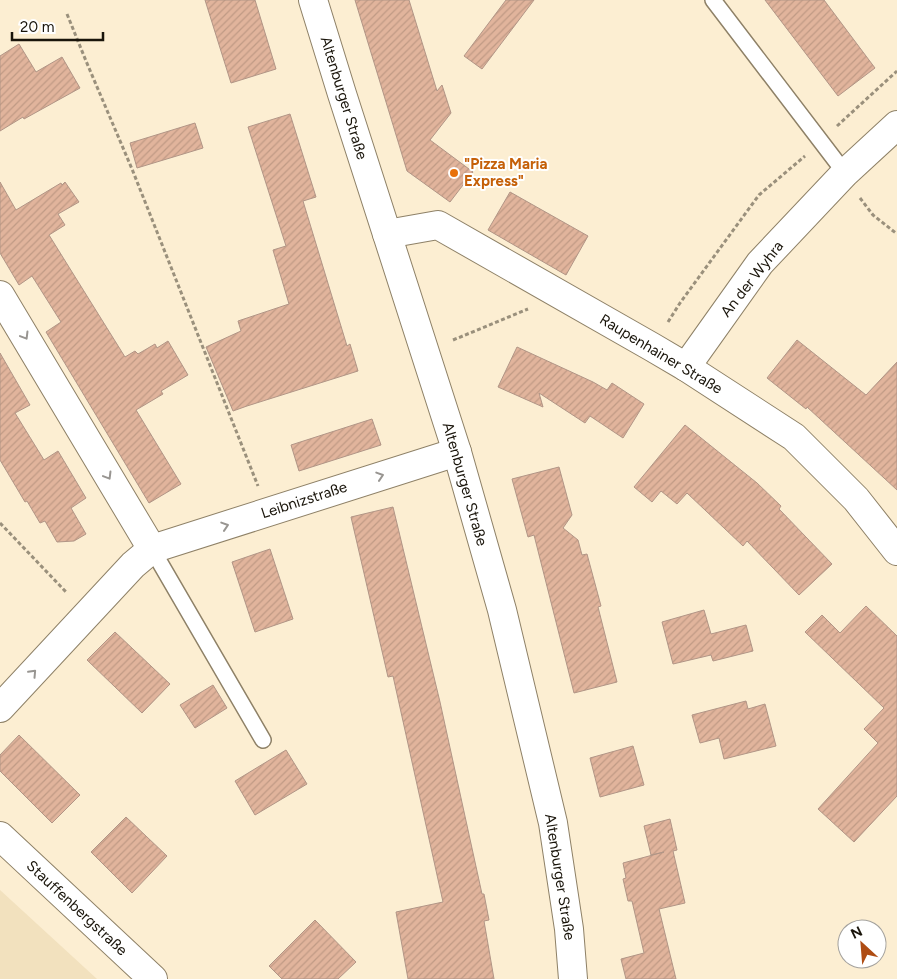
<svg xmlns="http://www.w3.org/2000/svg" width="897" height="979" font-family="Figtree,sans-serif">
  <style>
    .built { fill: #f2e1be }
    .building { fill: url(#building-hatch); stroke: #b19586 }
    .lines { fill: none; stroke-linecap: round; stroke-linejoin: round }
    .lane-casing { stroke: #8e8167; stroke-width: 18 }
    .street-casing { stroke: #8e8167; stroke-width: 30 }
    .path { stroke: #9a907c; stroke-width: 3; stroke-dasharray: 4 2.5; stroke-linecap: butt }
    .lane { stroke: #fff; stroke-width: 15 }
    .street { stroke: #fff; stroke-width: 28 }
    .oneway { stroke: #989591 }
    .food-dot { fill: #e8710a; stroke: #fff; stroke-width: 2 }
    .labels { text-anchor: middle; stroke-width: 4; stroke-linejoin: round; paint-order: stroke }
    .street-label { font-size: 15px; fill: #19140a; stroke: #fff }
    .food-label { font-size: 15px; font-weight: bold; fill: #c56008; stroke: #fff; text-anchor: start }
  </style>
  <defs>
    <pattern id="building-hatch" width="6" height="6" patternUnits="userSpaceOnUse" patternTransform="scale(1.25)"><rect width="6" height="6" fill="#e1b49c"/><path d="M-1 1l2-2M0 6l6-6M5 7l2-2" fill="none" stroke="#c09a85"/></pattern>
  </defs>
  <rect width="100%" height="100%" fill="#fceed2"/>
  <!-- built -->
  <path class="built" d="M0,890L97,979H0Z"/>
  <!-- building -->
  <g class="building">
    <path d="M205,0H255L276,69L231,83Z"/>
    <path d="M355,0H409L437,91L442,85L451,113L430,140L473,172L450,202L407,171Z"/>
    <path d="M506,0H534L482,69L464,56Z"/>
    <path d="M765,0H824L875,68L838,96Z"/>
    <path d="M19,44L36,72L62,57L80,88L24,119L23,117L0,131V56Z"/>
    <path d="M290,114L316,197L303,201L347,346L350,344L358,371L247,406L233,411L206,347L241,331L238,321L289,304L273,250L286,246L248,127Z"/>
    <path d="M195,123L203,148L137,168L130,143Z"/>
    <path d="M0,182L16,210L61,183L62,185L65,182L79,202L58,214L65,225L49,235L125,357L135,351L138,354L155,344L157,348L168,341L188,375L161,391L163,394L136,410L181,484L149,503L46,332L61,322L32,276L19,285L0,253Z"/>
    <path d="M510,192L588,236L566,275L488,230Z"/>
    <path d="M797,340L866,395L897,362V490L807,407L806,409L767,378Z"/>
    <path d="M517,347L593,382L607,390L612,383L644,404L623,438L590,416L585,423L539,393L543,407L498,387Z"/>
    <path d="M0,353L30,405L15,413L44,460L58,451L86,498L71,508L86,534L74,541L57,542L45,521L40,523L27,501L25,502L0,460Z"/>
    <path d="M372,419L381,445L299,471L291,445Z"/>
    <path d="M685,425L757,483L781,506L779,509L832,564L799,595L747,541L743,546L687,493L677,504L661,491L652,502L634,487Z"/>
    <path d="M559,467L572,515L563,528L578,540L582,555L587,554L601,606L598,607L617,682L574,693L534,535L528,537L512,479Z"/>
    <path d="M393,507L440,702L482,894H484L489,920L484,921L494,979H408L396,912L443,902L393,676L388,677L351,517Z"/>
    <path d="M270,549L293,619L255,632L232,562Z"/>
    <path d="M866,606L897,636V796L854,842L818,809L878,743L864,729L884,708L805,632L822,615L840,633Z"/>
    <path d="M704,610L711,634L746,625L753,651L713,661L711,655L673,664L662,622Z"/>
    <path d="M115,632L170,684L142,713L87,660Z"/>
    <path d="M213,685L227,708L195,728L180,705Z"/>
    <path d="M746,701L748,709L765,704L776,746L724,759L719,738L700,743L692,715Z"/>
    <path d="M19,735L80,795L52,823L0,771V755Z"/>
    <path d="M633,746L644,785L600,797L590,758Z"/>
    <path d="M286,750L307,784L255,815L235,781Z"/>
    <path d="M126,817L167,856L132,893L91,852Z"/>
    <path d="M670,819L677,850L673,851L685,903L659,909L676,979H626L621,959L644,953L632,901H628L623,879L626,878L623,863L664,852L651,855L644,826Z"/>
    <path d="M315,920L356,962L338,979H282L269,966Z"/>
  </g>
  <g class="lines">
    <defs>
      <g id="lane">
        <path d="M713,0L845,173"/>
        <path d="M152,549L263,740"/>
      </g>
      <g id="street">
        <path d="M313,0L342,94L457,452L502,610L553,823L569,929L573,979"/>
        <path d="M387,234L438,225L652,347L686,367L794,437L856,499L897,551"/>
        <path d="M0,295L152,549L457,452"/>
        <path d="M686,367L760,263L845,173L897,125"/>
        <path d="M0,708L133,565L152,549"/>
        <path d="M0,836L153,979"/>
      </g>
    </defs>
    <!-- lane casing -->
    <use href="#lane" class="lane-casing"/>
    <!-- street casing -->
    <use href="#street" class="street-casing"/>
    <!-- path -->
    <g class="path">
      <path d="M67,14L86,61L132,169L258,486"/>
      <path d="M837,126L897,71"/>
      <path d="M860,198L873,215L897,234"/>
      <path d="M668,322L680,303L759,195L805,156"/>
      <path d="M453,340L528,309"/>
      <path d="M0,523L67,593"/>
    </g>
    <!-- lane -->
    <use href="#lane" class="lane"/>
    <!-- street -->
    <use href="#street" class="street"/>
  </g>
  <!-- one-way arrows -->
  <defs><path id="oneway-chevron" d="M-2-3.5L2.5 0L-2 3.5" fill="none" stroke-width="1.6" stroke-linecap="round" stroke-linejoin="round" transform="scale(1.25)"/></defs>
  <g class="oneway">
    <use href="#oneway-chevron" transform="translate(25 336) rotate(59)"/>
    <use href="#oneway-chevron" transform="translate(108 476) rotate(59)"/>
    <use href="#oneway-chevron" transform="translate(380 476) rotate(-18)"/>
    <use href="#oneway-chevron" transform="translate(225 526) rotate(-18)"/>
    <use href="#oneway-chevron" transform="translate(33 673) rotate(-47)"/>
  </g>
  <!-- markers -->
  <circle class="food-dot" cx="454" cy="173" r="5"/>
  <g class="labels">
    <!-- street labels -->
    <g class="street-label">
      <text transform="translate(344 98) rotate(73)" y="5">Altenburger Straße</text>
      <text transform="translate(752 279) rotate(-52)" y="5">An der Wyhra</text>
      <text transform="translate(661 354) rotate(31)" y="5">Raupenhainer Straße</text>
      <text transform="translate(465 484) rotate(74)" y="5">Altenburger Straße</text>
      <text transform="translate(304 500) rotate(-18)" y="5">Leibnizstraße</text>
      <text transform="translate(560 877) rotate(81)" y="5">Altenburger Straße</text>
      <text transform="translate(77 908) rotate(43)" y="5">Stauffenbergstraße</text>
    </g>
    <!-- food labels -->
    <g class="food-label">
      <text x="464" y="169">"Pizza Maria<tspan x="464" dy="17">Express"</tspan></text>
    </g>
  </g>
  <!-- north arrow -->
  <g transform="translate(862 944) rotate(334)"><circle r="24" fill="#ffffff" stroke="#a3a19d"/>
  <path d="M0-4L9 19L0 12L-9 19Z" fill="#af4c13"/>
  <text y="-8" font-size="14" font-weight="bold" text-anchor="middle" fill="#19140a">N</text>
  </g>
  <!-- scale -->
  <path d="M12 32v8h91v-8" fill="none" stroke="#19140a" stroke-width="2.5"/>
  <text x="20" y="32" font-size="15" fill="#19140a" stroke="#ffffff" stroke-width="4" paint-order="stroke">20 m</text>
</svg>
